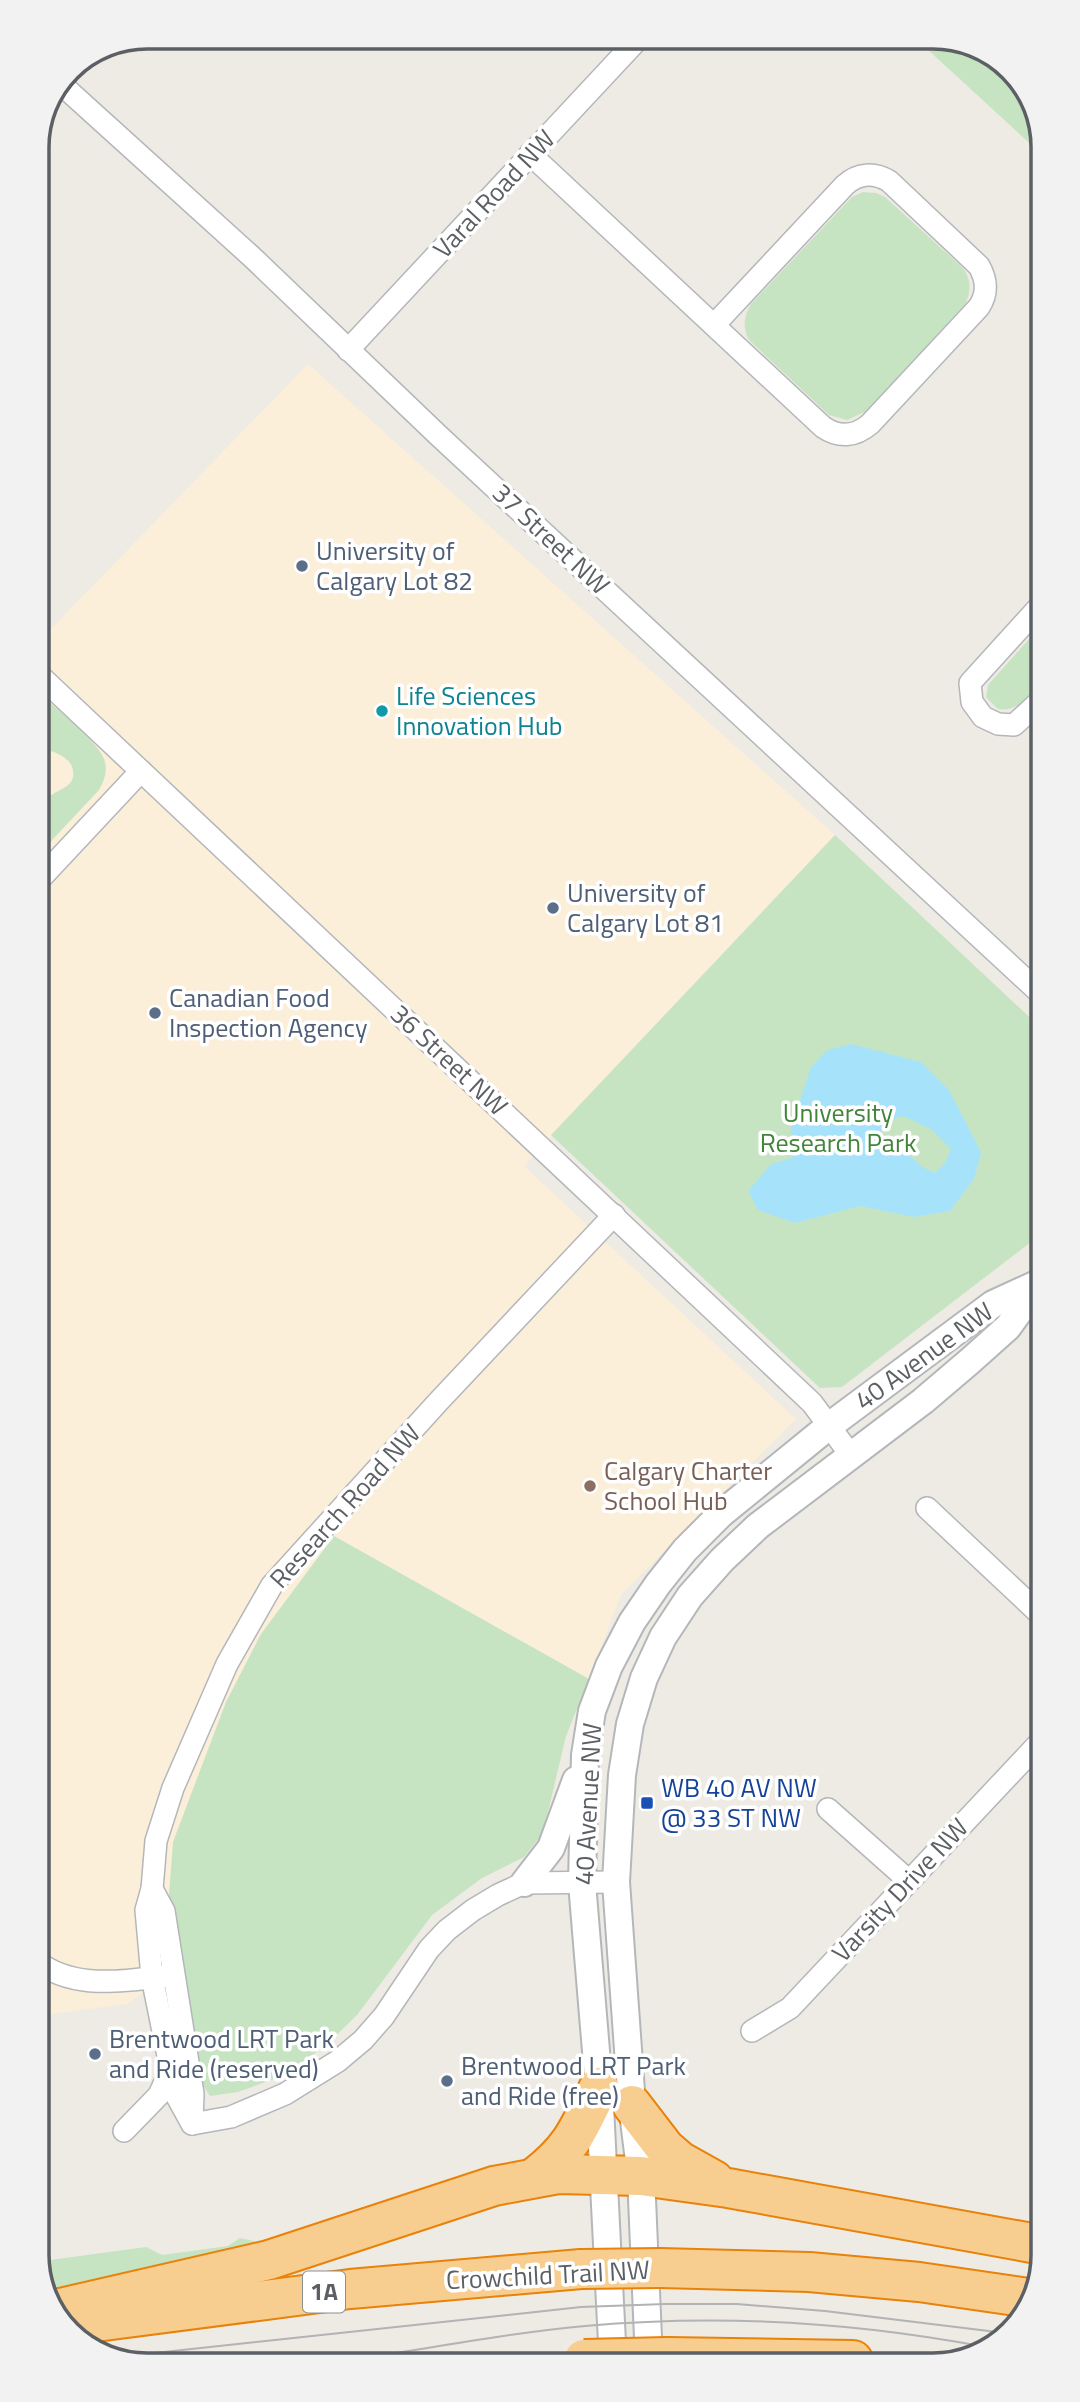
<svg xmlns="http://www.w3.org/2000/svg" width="1080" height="2402" font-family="'Titillium Web',sans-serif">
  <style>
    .commercial { fill: #fcefda }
    .green { fill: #c6e4c1 }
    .water { fill: #a6e3fb; fill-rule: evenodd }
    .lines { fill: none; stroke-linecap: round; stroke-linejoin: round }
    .minor-casing { stroke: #b4b7ba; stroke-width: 24 }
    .tertiary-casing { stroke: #b4b7ba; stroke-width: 30 }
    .motorway-casing { stroke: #e88209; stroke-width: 42 }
    .minor { stroke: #fff; stroke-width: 21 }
    .tertiary { stroke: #fff; stroke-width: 26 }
    .motorway { stroke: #f8ce90; stroke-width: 38 }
    .tram { stroke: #b2b3b4; stroke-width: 2 }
    .motorway-bridge-casing { stroke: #e88209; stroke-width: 42; stroke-linecap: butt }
    .motorway-bridge { stroke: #f8ce90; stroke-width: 38 }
    .service-dot { fill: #5c6f8a; stroke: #fff; stroke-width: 2.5 }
    .culture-dot { fill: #0f9aa8; stroke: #fff; stroke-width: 2.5 }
    .education-dot { fill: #8d6e63; stroke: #fff; stroke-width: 2.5 }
    .transit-dot { fill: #1a4fb4; stroke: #fff; stroke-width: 2.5 }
    .labels { text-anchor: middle; stroke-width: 7; stroke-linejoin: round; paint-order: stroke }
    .shield { fill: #fff; stroke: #8d9092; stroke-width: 2 }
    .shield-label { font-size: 24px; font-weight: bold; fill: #5c6064 }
    .street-label { font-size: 26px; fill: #5c6064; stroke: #fff }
    .service-label { font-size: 26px; fill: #4e5e75; stroke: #fff; text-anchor: start }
    .culture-label { font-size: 26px; fill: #0d838f; stroke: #fff; text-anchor: start }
    .park-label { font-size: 26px; fill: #418539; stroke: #fff }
    .education-label { font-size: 26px; fill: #785e54; stroke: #fff; text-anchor: start }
    .transit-label { font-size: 26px; fill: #164399; stroke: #fff; text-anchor: start }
    .rim { fill: none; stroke: #5c6064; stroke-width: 3.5 }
  </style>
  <rect width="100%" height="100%" fill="#eeeae4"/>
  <!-- commercial -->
  <path class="commercial" d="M308,364L835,835L524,1166L796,1419L621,1595L589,1679L334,1536L261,1634L226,1703L173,1842L180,1964L128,2004L42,2015L38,621L49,631Z"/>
  <!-- green -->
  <g class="green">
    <path d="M914,37H940L1000,60L1037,111V150Z"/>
    <path d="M863,192L876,193L885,197L964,269C971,282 971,289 966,303L867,411L847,420L829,415L749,340C742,326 744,317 751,304L852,197Z"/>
    <path d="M1039,628V684C1026,698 1018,712 998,709L986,697L988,685Z"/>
    <path d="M38,692C54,707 98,742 104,759C108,770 105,780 99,790L39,854V805C47,796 57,792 67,786C72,782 74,778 73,771C71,755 51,752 39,746Z"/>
    <path d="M835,835L1040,1027V1235L842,1387L820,1388L551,1135Z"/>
    <path d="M334,1536L589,1679L566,1736L543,1833L524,1857L482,1878L432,1915L357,2015L325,2046L282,2076L238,2092L210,2096L204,2087L200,2088L169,1894L173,1842L226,1702L261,1634Z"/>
    <path d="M240,2238L258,2242L265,2240V2246L47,2296L43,2291V2261L146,2247L162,2255L228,2246Z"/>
  </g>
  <!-- water -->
  <path class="water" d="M851,1044L921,1062L949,1090L981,1152L974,1179L950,1211L914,1217L860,1206L795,1223L758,1210L748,1191L771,1164L792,1158L791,1127L811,1067L827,1050ZM903,1116L931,1129L951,1149L945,1163L935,1173L922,1167L910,1156L885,1146L880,1136L886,1121Z"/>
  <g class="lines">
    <defs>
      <g id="minor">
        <path d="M62,85L252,257L439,436L1040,993"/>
        <path d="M530,154L823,427C839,438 855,437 870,424L979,307C988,293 987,280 979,266L889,181C874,172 858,173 845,185L714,325"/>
        <path d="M348,350L640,37"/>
        <path d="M1039,607L970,683L972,702L983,717L998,724L1014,725L1039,702"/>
        <path d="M38,674L812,1403L850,1454"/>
        <path d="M39,880L141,771"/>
        <path d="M927,1508L1041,1615"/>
        <path d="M828,1809L908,1880"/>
        <path d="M152,1889L164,1911L193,2094L192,2122"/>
        <path d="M42,1965C78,1989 125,1981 166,1976"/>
        <path d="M752,2031L790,2008L1042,1740"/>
        <path d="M192,2124L176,2095L152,1977L146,1910L152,1889L156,1841L173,1788L227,1664L272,1585L438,1402L614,1215"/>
        <path d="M192,2124L231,2117L285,2094L338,2061L363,2040L384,2016L429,1949L447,1930L473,1910L498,1895L524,1883L616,1882"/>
        <path d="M124,2131L159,2095L171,2069"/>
      </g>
      <g id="tertiary">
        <path d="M524,1883L551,1848L576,1780"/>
        <path d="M649,2361L641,2176L632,2105L616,1882L622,1775L630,1724L644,1678L663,1637L690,1596L722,1560L758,1526L923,1401L970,1361L1008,1327L1039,1284"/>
        <path d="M613,2362L599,2087L582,1883L585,1755L592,1711L609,1666L632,1622L658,1584L685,1550L721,1514L829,1426L993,1304L1041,1282"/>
      </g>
      <g id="motorway">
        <path d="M632,2105L665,2148L680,2161L714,2180"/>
        <path d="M535,2177C573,2148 579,2128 599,2087"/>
        <path d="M660,2268L809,2272L919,2282L1029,2298"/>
        <path d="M56,2309L269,2260L494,2186L558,2174L641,2176L728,2188L1043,2245"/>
        <path d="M96,2322L350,2289L581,2269"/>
        <path d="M667,2357L853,2360"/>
      </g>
    </defs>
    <!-- minor casing -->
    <use href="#minor" class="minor-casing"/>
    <!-- tertiary casing -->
    <use href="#tertiary" class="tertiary-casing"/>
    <!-- motorway casing -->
    <use href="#motorway" class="motorway-casing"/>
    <!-- minor -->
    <use href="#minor" class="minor"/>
    <!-- tertiary -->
    <use href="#tertiary" class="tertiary"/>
    <!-- motorway -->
    <use href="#motorway" class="motorway"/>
    <!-- tram -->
    <g class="tram">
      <path d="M118,2357L581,2307L665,2304H737L825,2311L1005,2333"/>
      <path d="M328,2364C414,2351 499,2334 585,2326C719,2314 854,2322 986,2347"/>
    </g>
    <defs>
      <g id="motorway-bridge">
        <path d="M581,2269L660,2268"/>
        <path d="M584,2359L667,2357"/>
      </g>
    </defs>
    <!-- motorway-bridge casing -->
    <use href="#motorway-bridge" class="motorway-bridge-casing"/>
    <!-- motorway-bridge -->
    <use href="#motorway-bridge" class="motorway-bridge"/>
  </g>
  <!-- markers -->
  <g class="service-dot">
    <circle cx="302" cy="566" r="7"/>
    <circle cx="553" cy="908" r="7"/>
    <circle cx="155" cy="1013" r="7"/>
    <circle cx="95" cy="2054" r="7"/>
    <circle cx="447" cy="2081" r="7"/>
  </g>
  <circle class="culture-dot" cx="382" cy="711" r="7"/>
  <circle class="education-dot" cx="590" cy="1486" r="7"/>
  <rect class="transit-dot" x="640" y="1796" width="14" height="14" rx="3.5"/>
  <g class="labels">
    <!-- shield labels -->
    <rect class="shield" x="303" y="2271.5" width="42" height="41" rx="5"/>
    <g class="shield-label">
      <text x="324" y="2300">1A</text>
    </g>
    <!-- street labels -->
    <g class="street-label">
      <text transform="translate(494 194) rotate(-47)" y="9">Varal Road NW</text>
      <text transform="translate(551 539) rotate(43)" y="9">37 Street NW</text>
      <text transform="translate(449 1060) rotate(43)" y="9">36 Street NW</text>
      <text transform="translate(924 1356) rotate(-36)" y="9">40 Avenue NW</text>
      <text transform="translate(345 1506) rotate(-48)" y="9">Research Road NW</text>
      <text transform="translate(588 1804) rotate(-87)" y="9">40 Avenue NW</text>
      <text transform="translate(900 1890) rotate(-47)" y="9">Varsity Drive NW</text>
      <text transform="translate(548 2275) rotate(-3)" y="9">Crowchild Trail NW</text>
    </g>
    <!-- service labels -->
    <g class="service-label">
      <text x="316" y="560">University of<tspan x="316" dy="30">Calgary Lot 82</tspan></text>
      <text x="567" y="902">University of<tspan x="567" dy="30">Calgary Lot 81</tspan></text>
      <text x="169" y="1007">Canadian Food<tspan x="169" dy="30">Inspection Agency</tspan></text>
      <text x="109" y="2048">Brentwood LRT Park<tspan x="109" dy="30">and Ride (reserved)</tspan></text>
      <text x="461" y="2075">Brentwood LRT Park<tspan x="461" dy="30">and Ride (free)</tspan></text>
    </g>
    <!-- culture labels -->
    <g class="culture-label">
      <text x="396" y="705">Life Sciences<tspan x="396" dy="30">Innovation Hub</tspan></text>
    </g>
    <!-- park labels -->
    <g class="park-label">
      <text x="838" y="1122">University<tspan x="838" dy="30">Research Park</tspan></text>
    </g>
    <!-- education labels -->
    <g class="education-label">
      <text x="604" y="1480">Calgary Charter<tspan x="604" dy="30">School Hub</tspan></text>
    </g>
    <!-- transit labels -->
    <g class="transit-label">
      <text x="661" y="1797">WB 40 AV NW<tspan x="661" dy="30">@ 33 ST NW</tspan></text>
    </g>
  </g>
  <!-- crop -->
  <path d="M0 0H1080V2402H0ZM147 49H933A98 98 0 0 1 1031 147V2255A98 98 0 0 1 933 2353H147A98 98 0 0 1 49 2255V147A98 98 0 0 1 147 49Z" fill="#f2f2f3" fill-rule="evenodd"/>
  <path class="rim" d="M147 49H933A98 98 0 0 1 1031 147V2255A98 98 0 0 1 933 2353H147A98 98 0 0 1 49 2255V147A98 98 0 0 1 147 49Z"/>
</svg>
